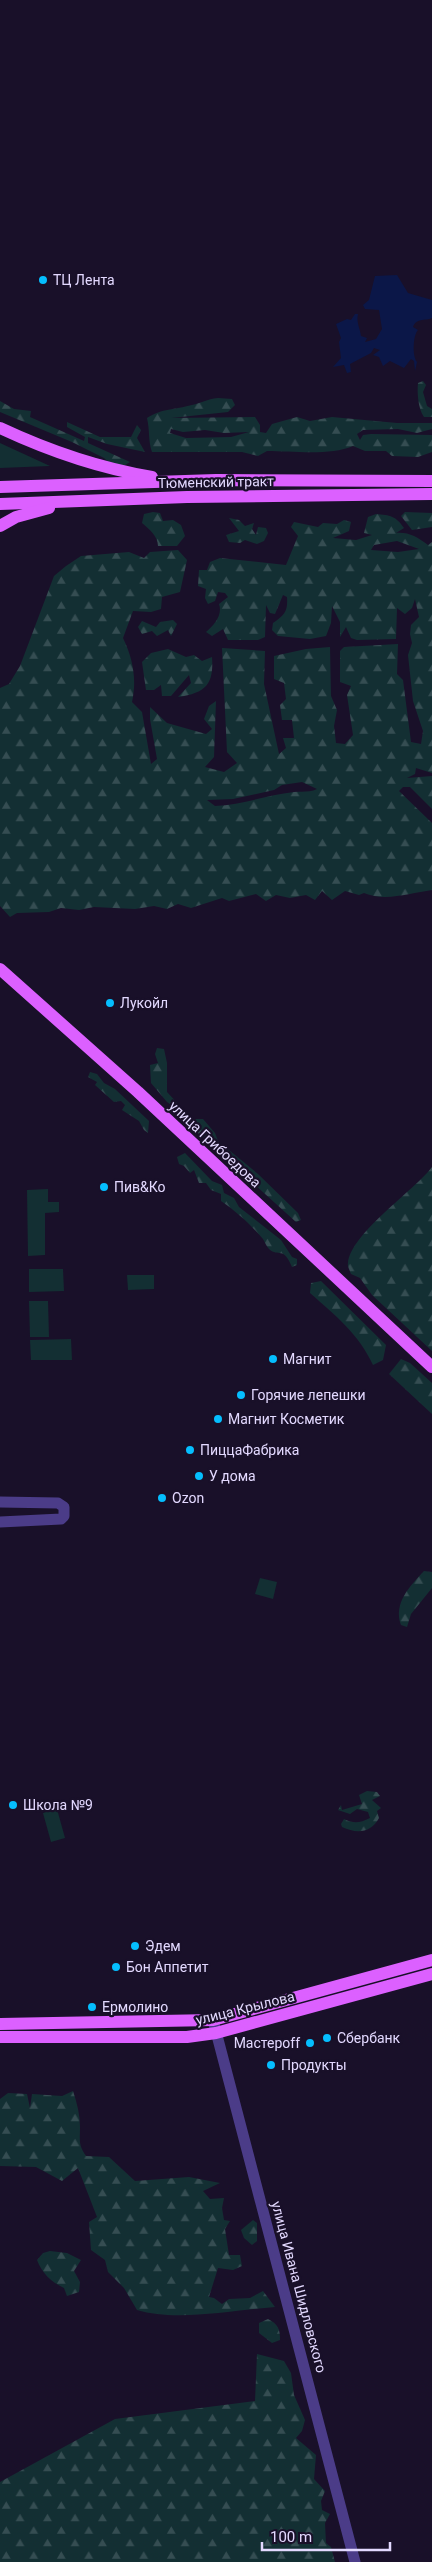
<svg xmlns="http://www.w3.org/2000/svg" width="432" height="2562" font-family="Roboto,sans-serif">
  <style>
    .green { fill: #132f33 }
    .forest { fill: url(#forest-firs); fill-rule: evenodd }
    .water { fill: #0b1748 }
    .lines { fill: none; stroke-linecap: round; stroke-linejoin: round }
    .minor { stroke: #4b3c88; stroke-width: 11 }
    .major { stroke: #dc60ff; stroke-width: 12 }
    .poi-dot { fill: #05befe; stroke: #191029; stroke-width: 2 }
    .labels { text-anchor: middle; stroke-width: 4.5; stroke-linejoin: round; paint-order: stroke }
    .poi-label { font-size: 14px; fill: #e3d9ff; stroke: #191029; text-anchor: start }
    .street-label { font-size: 14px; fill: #e3d9ff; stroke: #191029 }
  </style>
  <defs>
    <pattern id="forest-firs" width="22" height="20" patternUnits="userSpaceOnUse" patternTransform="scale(1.25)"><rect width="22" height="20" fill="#132f33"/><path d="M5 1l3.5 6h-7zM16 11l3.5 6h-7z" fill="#354d52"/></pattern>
  </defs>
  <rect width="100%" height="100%" fill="#191029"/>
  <!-- green -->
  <g class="green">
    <path d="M0,443L50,466L0,468Z"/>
    <path d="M48,1189V1202H59V1212L45,1213V1255L28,1256L27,1190Z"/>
    <path d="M29,1269H63L64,1291L29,1292Z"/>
    <path d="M127,1275H154V1289L128,1290Z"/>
    <path d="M29,1301H48L49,1337H30Z"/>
    <path d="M71,1339L72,1360H31L30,1340Z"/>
    <path d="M260,1578L277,1582L273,1599L255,1594Z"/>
    <path d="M57,1809L65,1838L51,1842L43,1813Z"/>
  </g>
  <!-- forest -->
  <g class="forest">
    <path d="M423,381L426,385L423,392L427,406L432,409V417H424C418,409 417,392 418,383Z"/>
    <path d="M218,398L232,399L235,405L228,412L171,418L255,417L260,425V432L266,433L272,424L297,417L310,421L332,417L397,423H432V429L417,433L398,429L363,430L357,434L360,440L363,435L371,434L432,435V452L418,457L392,456L386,451H365L353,446C330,456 293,451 267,451L258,456L242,452H152C148,440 150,431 147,418C163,408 174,410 192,405C201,403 207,399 218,398ZM171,429L183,432L205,430L224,433L249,432L231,437L186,438L170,433Z"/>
    <path d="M0,401L14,409L31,411L30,417L84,441L85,437L67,427V422L100,437H131L137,425L141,430L137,438L145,452L107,444L88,437V443L130,462L125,465H112L104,458L72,442L0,412Z"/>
    <path d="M153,512L160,513L163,521L173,520L181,525L185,536L177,546H158C158,536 149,529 142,523L144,514Z"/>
    <path d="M405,512L432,513V527L412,530L401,516Z"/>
    <path d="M376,514C390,515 396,516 404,528L396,533C409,532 417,537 428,545L432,542V773L416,768L415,774L407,778L432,776V809L410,787H403L399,791L432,823V890C410,893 385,902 364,893L359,895L345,891L332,900L322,891L315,900L306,895L290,898L276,895L266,901L256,894L229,901L222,898L191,908L178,904L167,909L154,906L135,909L94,907L79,910L61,908L49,912L17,913L10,917L0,906V688L9,684L20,666L54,576L66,566L81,556L129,552L144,558L150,552L178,550L187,560L180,592L162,597L161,609L151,612L133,611L123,638C133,659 137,679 132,702L142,712L151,764L157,759L150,719V707L167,723L206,734L212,729L204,719L209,706L216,701L214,757L205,767L224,772L237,763L227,752L222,648L265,651L264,684L279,754L286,748L283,738H294L292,720H282L280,705L286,699L284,683L274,679V656L306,649L330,647L331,696L337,710L334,726L336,743L345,744L353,735L347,695L351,686L340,682V651L344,647L398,644L397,674L403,680L411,742L421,744L423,731L413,701L408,655L412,643L410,634L411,625L419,617L415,599L412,608L405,614L397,608L396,639L357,640L351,638L346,627L340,637V622L332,606L331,623L326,636L310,639L278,636L272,630L273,623C285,615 288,611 287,597L283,595L275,614L270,613L266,605L265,637L258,640H228L223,629L212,636L206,632C214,625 223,615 219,604L228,597L225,593L218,592L215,601L208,604L205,598L206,589L198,586L199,570H207L210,562L220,558L286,565L298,536L291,527L294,522L318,527L323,523L337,524L344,520L351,522L349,531L333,538L356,540L372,535L364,533L368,517ZM397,541L419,549L398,552L371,550L374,545ZM302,782L317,789C310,793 302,791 294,792C267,795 242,805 215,806L207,800L233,799L274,790L282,785Z"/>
    <path d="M229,518L239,520L245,526L254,523L252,529L256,535L258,527L266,528L268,533L264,541L257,544L245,540L240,543L229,542L226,535L239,531Z"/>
    <path d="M173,620L177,624L171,636L168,630L157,636L152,631L142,634L138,627L142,621L156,627L160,622Z"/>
    <path d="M168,649L186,657L194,655L202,661L212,657C214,684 206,693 178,697L191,683L189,675L171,696H162L161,685L154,690H146L142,662L151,653Z"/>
    <path d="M157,1048L164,1049L167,1063V1092L192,1119H203L215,1133L218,1141L258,1174L298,1213L301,1220L296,1222L188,1124L183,1113L167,1102L151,1083L150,1065L158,1063L155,1054Z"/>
    <path d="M90,1072L97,1074L104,1083L115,1089L149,1121L148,1133L144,1130L139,1121L122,1110L125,1105L121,1101L114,1102L95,1085L97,1082L88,1077Z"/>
    <path d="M185,1153L212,1181L222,1185L224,1193L234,1198L239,1207L281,1240L292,1257L297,1259V1265L292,1267C283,1245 279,1258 269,1249C266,1246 265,1242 263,1239C251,1225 236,1211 221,1201V1194L211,1190L206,1183H199L194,1170L190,1173L184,1166L179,1164L177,1157Z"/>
    <path d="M432,1167V1351L372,1295L360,1278L351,1274C350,1271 347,1266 348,1263C351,1233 414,1191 432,1167Z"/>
    <path d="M321,1281L386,1345L383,1360L373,1365C359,1334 335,1315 310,1293L311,1283Z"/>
    <path d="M401,1359L410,1363L432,1383V1414L389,1374Z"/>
    <path d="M424,1571L432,1572V1588L411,1614L407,1627L401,1625C393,1603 410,1586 424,1571Z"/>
    <path d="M367,1791L377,1792L380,1796L372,1800L381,1808L377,1811L379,1818C371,1833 357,1834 342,1827L341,1824L344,1819C354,1824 360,1823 370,1818L368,1812L357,1809L350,1814L338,1810L341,1805L342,1810L362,1804L359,1795Z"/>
    <path d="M73,2091C77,2103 80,2115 80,2127C80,2140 78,2145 86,2156L109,2157L135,2181L189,2177L220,2183L203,2191L210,2199L224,2198L222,2208L224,2220L230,2221L225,2229L229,2255H240L242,2266L233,2270L218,2268L209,2297L214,2298L222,2304L229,2299L250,2298L263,2291L275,2307C234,2310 176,2322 137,2310L124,2288L108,2272L105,2260L91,2250L89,2222L97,2217L78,2168L62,2181L36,2167L0,2166V2099L8,2093L27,2094L30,2108L32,2094L62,2096Z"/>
    <path d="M253,2220L257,2223V2241L252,2245L244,2238L241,2230Z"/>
    <path d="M50,2251L67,2253L81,2260L74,2271L80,2282L79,2292L67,2296L64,2288C51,2282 42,2273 37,2260L43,2253Z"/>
    <path d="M268,2319C278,2324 280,2329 280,2340L272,2343L259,2333V2323Z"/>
    <path d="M257,2354L284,2361L291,2373L294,2395L305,2420L302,2431L296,2438L316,2455L314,2479L325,2491L321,2501L322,2510L330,2514L325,2523L326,2543L331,2547L335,2562H0V2482L115,2419L255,2401Z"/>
  </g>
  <!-- water -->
  <path class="water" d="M397,275L408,293L432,300V318C425,321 416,318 413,327L418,330C413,335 412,356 417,362L415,371L414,361L411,359L404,368L390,361L383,366L379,357L373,355L380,350L374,348L371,353L350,364L351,372L347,373L344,365L333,367L341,358L339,342L341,338L336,324L347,319L351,320L355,314H358C356,322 360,328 361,336L367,338L365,342L376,339L382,329L379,310L365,309L363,305L369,300L375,276Z"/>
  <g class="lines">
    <!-- minor -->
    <g class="minor">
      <path d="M0,1502L58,1503L64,1507V1516L61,1519L0,1522"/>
      <path d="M214,2024L355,2562"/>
    </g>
    <!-- major -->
    <g class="major">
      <path d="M0,428C49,451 98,468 152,477"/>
      <path d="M0,487L216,480L432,481"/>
      <path d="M0,504L187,497L432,494"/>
      <path d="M0,526L16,517L49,508"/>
      <path d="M0,969L138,1092L432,1367"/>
      <path d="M0,2024L213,2020L432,1960"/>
      <path d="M0,2037H187L216,2033L432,1974"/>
    </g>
  </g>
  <!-- markers -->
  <g class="poi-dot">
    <circle cx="43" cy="280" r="5"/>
    <circle cx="110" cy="1003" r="5"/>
    <circle cx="104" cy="1187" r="5"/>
    <circle cx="273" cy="1359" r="5"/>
    <circle cx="241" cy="1395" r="5"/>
    <circle cx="218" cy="1419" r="5"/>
    <circle cx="190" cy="1450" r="5"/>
    <circle cx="199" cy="1476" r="5"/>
    <circle cx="162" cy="1498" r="5"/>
    <circle cx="13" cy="1805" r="5"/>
    <circle cx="135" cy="1946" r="5"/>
    <circle cx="116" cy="1967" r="5"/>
    <circle cx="92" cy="2007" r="5"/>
    <circle cx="327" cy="2038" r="5"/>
    <circle cx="310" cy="2043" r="5"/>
    <circle cx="271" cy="2065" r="5"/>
  </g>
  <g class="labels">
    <!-- poi labels -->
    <g class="poi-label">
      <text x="53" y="285">ТЦ Лента</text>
      <text x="120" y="1008">Лукойл</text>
      <text x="114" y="1192">Пив&amp;Ко</text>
      <text x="283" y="1364">Магнит</text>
      <text x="251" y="1400">Горячие лепешки</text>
      <text x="228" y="1424">Магнит Косметик</text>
      <text x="200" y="1455">ПиццаФабрика</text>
      <text x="209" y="1481">У дома</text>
      <text x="172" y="1503">Ozon</text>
      <text x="23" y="1810">Школа №9</text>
      <text x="145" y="1951">Эдем</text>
      <text x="126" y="1972">Бон Аппетит</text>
      <text x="102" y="2012">Ермолино</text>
      <text x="337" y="2043">Сбербанк</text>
      <text x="300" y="2048" text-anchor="end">Мастерoff</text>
      <text x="281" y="2070">Продукты</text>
    </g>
    <!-- street labels -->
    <g class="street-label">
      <text transform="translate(216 482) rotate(-1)" y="5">Тюменский тракт</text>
      <text transform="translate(215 1144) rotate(43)" y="5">улица Грибоедова</text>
      <text transform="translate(245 2008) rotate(-14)" y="5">улица Крылова</text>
      <text transform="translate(299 2287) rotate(75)" y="5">улица Ивана Шидловского</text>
    </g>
  </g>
  <!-- scale -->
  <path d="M262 2542v8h128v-8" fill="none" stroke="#e3d9ff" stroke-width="2.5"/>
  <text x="270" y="2542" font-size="15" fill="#e3d9ff" stroke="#191029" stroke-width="4" paint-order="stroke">100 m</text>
</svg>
